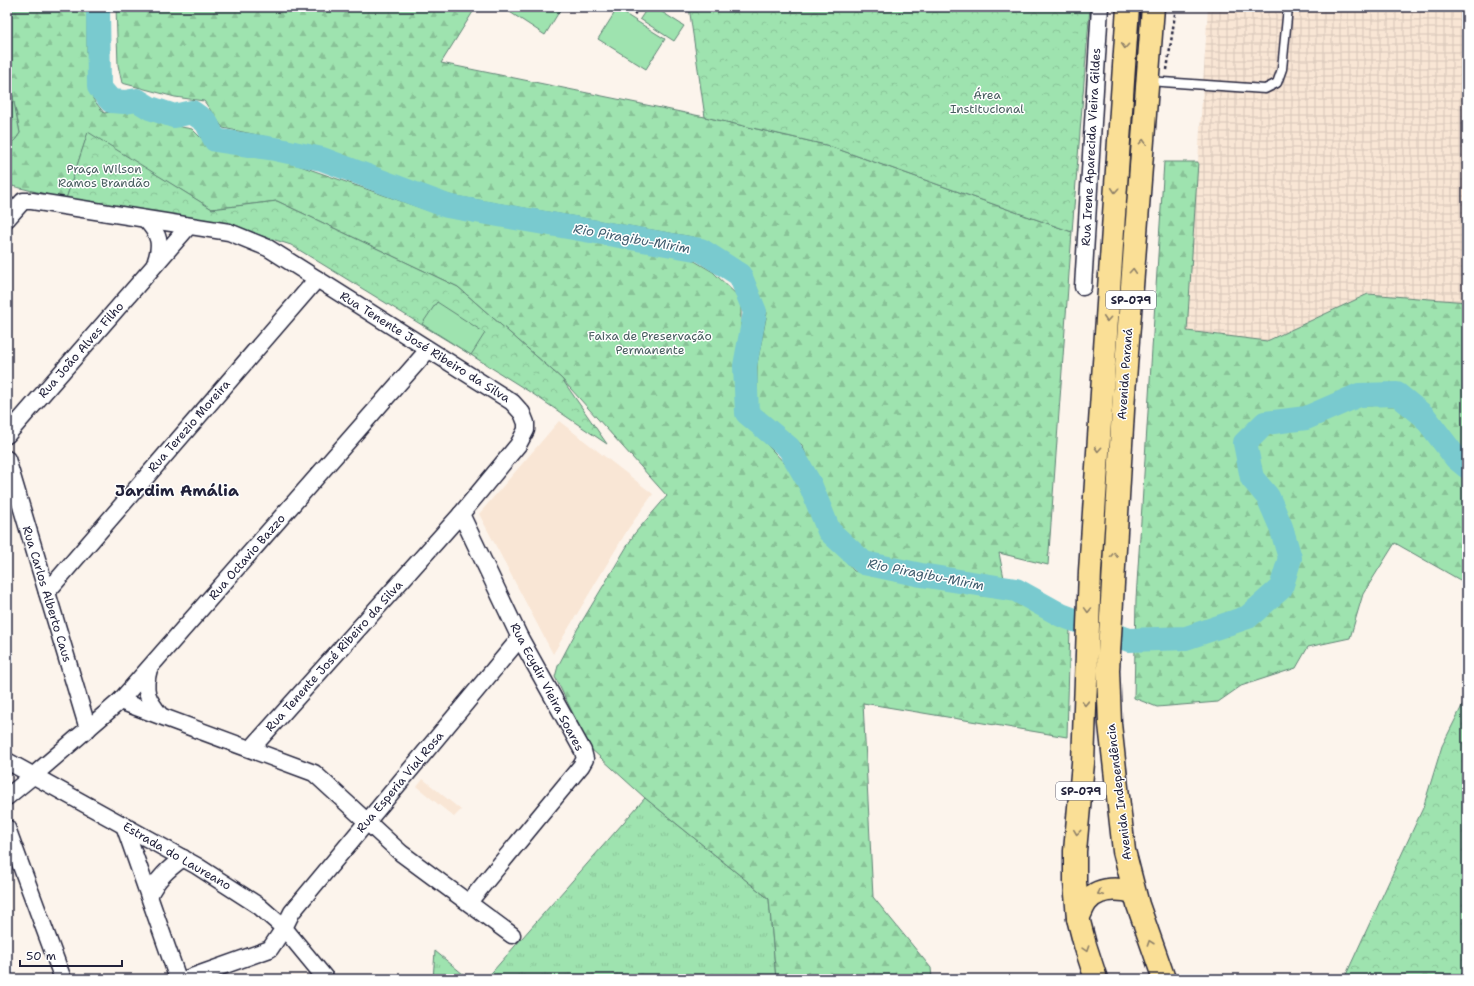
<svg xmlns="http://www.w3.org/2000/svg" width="1474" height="986" font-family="'Shantell Sans',sans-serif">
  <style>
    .built { fill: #f9e6d5 }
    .industrial { fill: url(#industrial-grid) }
    .grass { fill: url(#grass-tufts); stroke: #608275 }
    .forest { fill: url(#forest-firs); stroke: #608275 }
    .park { fill: url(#park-crowns); stroke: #608275 }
    .pitch { fill: #9ee3af; stroke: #608275 }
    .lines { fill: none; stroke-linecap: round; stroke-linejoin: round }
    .river { stroke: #79cacf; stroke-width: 24 }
    .lane-casing { stroke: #22223b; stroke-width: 11 }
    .street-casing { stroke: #22223b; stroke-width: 19 }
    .primary-casing { stroke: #22223b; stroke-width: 25 }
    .path { stroke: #22223b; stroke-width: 2.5; stroke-dasharray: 3 3; stroke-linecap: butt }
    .lane { stroke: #fff; stroke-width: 8 }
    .street { stroke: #fff; stroke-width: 16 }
    .primary { stroke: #fadf96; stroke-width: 22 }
    .oneway { stroke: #8e8068 }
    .labels { text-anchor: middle; stroke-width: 3; stroke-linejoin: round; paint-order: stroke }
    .shield { fill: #fff; stroke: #646476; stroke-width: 1 }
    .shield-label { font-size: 11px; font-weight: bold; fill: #22223b }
    .park-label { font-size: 12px; fill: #475c5e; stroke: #fff }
    .street-label { font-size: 12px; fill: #22223b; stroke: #fff }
    .water-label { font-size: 13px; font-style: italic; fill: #405d6f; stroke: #fff }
    .district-label { font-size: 16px; font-weight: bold; fill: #22223b; stroke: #fff }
  </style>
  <defs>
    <pattern id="industrial-grid" width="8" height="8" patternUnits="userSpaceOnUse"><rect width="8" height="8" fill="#f9e6d5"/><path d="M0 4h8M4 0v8" fill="none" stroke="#d5c5b8"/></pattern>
    <pattern id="grass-tufts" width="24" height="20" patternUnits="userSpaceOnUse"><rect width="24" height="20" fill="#9ee3af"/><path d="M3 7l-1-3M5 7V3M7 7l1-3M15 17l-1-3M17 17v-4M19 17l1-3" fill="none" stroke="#88c297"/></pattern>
    <pattern id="forest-firs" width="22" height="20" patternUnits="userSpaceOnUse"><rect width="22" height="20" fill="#9ee3af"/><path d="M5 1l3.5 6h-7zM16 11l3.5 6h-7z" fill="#88c297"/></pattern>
    <pattern id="park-crowns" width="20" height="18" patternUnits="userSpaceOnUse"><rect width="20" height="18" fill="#9ee3af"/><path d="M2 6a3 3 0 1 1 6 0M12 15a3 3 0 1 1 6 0" fill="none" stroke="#88c297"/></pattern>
  </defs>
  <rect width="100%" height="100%" fill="#fcf4ec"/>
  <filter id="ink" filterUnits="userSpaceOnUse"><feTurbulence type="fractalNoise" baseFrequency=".025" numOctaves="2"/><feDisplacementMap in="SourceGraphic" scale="8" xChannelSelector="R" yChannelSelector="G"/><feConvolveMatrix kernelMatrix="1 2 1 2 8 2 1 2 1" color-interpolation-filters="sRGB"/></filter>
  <g filter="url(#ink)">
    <!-- built -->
    <g class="built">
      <path d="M559,421L653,494L628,529L553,654L479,514Z"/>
      <path d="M423,779L461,810L454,817L417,787Z"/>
    </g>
    <!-- industrial -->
    <path class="industrial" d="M1208,7H1467V302L1368,294L1267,341L1187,331Z"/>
    <!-- grass -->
    <g class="grass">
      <path d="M645,798L769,899L776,979H486Z"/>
      <path d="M435,951L469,979H433Z"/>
    </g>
    <!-- forest -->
    <g class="forest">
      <path d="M7,7H87V52L93,81V99L104,113L138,108L171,125L192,129L210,147L286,161L435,213L643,250L686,256L713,272L741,299V338L738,412L756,433L790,469L814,518L825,536L854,571L898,581L1012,600L1070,627L1067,737L863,703L873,897L931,968L932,979H776L769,899L645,798L590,748L555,677L558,666L578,628L635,533L667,496L562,379L458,287L277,201L212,209L88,133L66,199L12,186L7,190V151L20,133L7,67Z"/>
      <path d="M116,7H476L441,63L705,117L826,145L1072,232L1048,565L999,553L1005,583L918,567L865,553L836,525L802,445L757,410V364L767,313L751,273L720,250L693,237L449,195L307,145L223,128L204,101L175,97L122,83L118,65Z"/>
      <path d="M1164,162H1198L1187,331L1267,341L1368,294L1467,302V584L1395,543L1363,594L1350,638L1308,647L1296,668L1241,686L1218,702L1157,707L1134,698L1136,599Z"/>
    </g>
    <!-- park -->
    <g class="park">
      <path d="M689,7H1090L1072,232L826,145L705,117Z"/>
      <path d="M7,67L20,133L7,151Z"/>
      <path d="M88,132L212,209L277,201L458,287L562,379L607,444L533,394L471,355L291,245L247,231L66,199Z"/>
      <path d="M1467,696V979H1344L1423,808L1442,746Z"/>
    </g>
    <!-- pitch -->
    <g class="pitch">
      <path d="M502,7H562L545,35Z"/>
      <path d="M648,7H654L684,26L674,41L640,19Z"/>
      <path d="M617,9L665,39L646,69L598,39Z"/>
      <path d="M437,302L485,333L471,355L422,324Z"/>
    </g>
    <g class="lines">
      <!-- river -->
      <path class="river" d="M98,7L99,87L111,101L125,102L137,100L150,108L174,116L192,112L206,122L215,140L275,149L322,159L447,206L701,250L740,275L755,312L745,366L747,413L789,448L810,484L829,531L864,563L921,575L1016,590L1061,615L1129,640L1186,638L1248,617L1281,588L1290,558L1281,527L1268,497L1252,478L1245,443L1265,423L1306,418L1359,395L1397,394L1424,416L1456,458L1467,467"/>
      <defs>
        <path id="lane" d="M1148,81L1265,89L1277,83L1282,69L1288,7"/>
        <g id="street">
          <path d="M7,219L23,201H32L229,232L268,248L512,402L522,413L526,423V430L518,445L461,514L251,749"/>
          <path d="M146,220C160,235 162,244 155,264"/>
          <path d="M1083,287L1100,7"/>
          <path d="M7,435L188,227"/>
          <path d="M7,459L88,729"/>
          <path d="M461,514L520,638L583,751L585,759L581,766L469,902"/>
          <path d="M47,592L317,279"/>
          <path d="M149,669C143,691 147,699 161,716"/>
          <path d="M120,701L314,773L401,853L512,935"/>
          <path d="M7,761L197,866L259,906L284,928L326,979"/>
          <path d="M7,797L34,775L120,701L428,350"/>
          <path d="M124,825L178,979"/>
          <path d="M7,828L63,979"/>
          <path d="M149,896C157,879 168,869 183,858"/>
          <path d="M186,979L270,949L284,928L292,912L520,638"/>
        </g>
        <g id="primary">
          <path d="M1153,7L1124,393L1108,670L1110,724L1124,851L1138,905L1164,979"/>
          <path d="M1078,918C1081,913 1083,906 1087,901C1099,887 1117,888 1134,892"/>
          <path d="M1096,979L1085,945L1078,918L1075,882V851L1083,763L1090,571L1128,7"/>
        </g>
      </defs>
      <!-- lane casing -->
      <use href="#lane" class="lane-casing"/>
      <!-- street casing -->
      <use href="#street" class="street-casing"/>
      <!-- primary casing -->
      <use href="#primary" class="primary-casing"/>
      <!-- path -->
      <g class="path">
        <path d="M623,7L636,14"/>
        <path d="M1167,70L1176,7"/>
      </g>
      <!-- lane -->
      <use href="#lane" class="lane"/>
      <!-- street -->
      <use href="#street" class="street"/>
      <!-- primary -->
      <use href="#primary" class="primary"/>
    </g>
    <!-- one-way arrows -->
    <defs><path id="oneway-chevron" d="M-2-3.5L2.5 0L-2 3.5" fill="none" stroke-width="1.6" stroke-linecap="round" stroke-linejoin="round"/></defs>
    <g class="oneway">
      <use href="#oneway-chevron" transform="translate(1125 46) rotate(94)"/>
      <use href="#oneway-chevron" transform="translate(1143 142) rotate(-86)"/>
      <use href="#oneway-chevron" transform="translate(1115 190) rotate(94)"/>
      <use href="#oneway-chevron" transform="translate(1133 271) rotate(-86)"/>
      <use href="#oneway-chevron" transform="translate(1107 319) rotate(94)"/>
      <use href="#oneway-chevron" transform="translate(1098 449) rotate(94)"/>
      <use href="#oneway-chevron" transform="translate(1114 555) rotate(-87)"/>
      <use href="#oneway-chevron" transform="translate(1088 610) rotate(92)"/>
      <use href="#oneway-chevron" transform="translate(1085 703) rotate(92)"/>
      <use href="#oneway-chevron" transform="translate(1077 832) rotate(97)"/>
      <use href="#oneway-chevron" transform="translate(1100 893) rotate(155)"/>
      <use href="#oneway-chevron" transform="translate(1150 943) rotate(-109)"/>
      <use href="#oneway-chevron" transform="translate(1086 949) rotate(72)"/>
    </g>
  </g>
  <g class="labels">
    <!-- shield labels -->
    <g class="shield">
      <rect x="1106" y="291" width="50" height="18" rx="3"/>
      <rect x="1056" y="782" width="50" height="18" rx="3"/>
    </g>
    <g class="shield-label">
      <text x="1131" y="304">SP-079</text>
      <text x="1081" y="795">SP-079</text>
    </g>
    <!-- park labels -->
    <g class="park-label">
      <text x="987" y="99">Área<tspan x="987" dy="14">Institucional</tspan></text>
      <text x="104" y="173">Praça Wilson<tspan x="104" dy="14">Ramos Brandão</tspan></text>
      <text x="650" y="340">Faixa de Preservação<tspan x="650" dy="14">Permanente</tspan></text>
    </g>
    <!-- street labels -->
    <g class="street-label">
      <text transform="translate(1091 147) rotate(-87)" y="4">Rua Irene Aparecida Vieira Gildes</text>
      <text transform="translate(425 347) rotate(32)" y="4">Rua Tenente José Ribeiro da Silva</text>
      <text transform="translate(81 350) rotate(-49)" y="4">Rua João Alves Filho</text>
      <text transform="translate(1125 374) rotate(-86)" y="4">Avenida Paraná</text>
      <text transform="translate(189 426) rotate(-49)" y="4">Rua Terezio Moreira</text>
      <text transform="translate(247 557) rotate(-49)" y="4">Rua Octavio Bazzo</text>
      <text transform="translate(47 594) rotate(73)" y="4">Rua Carlos Alberto Caus</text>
      <text transform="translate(334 656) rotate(-48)" y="4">Rua Tenente José Ribeiro da Silva</text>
      <text transform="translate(547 687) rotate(62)" y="4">Rua Ecydir Vieira Soares</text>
      <text transform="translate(400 782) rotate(-50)" y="4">Rua Esperia Vial Rosa</text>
      <text transform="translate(1119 792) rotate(-97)" y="4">Avenida Independência</text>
      <text transform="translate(177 856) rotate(30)" y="4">Estrada do Laureano</text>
    </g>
    <!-- water labels -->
    <g class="water-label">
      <text transform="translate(632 238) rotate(10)" y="5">Rio Piragibu-Mirim</text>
      <text transform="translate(926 574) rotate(11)" y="5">Rio Piragibu-Mirim</text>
    </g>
    <!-- district labels -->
    <g class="district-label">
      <text x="177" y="496">Jardim Amália</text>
    </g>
  </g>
  <!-- margin -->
  <rect width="1474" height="986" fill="none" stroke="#fff" stroke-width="24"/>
  <rect x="12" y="12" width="1450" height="962" fill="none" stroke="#22223b" stroke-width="1.5" filter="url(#ink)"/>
  <!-- scale -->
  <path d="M20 960v6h102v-6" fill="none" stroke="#22223b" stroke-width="2"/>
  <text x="26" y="960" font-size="12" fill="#22223b" stroke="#ffffff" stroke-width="3" paint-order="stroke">50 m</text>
</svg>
